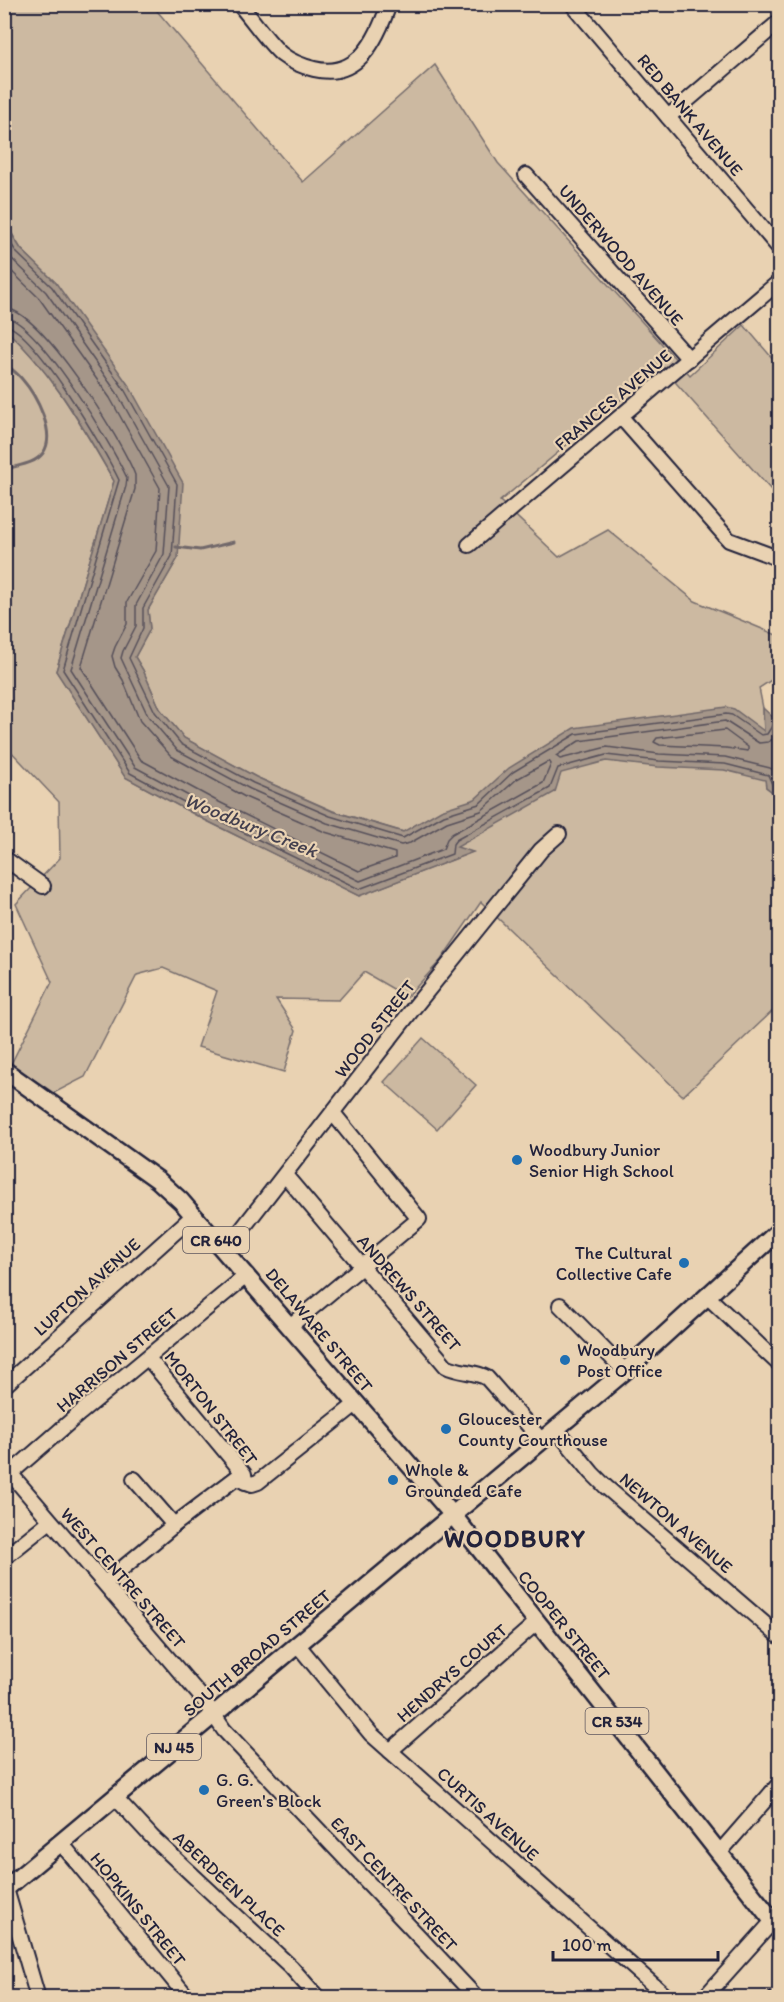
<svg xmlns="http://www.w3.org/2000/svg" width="784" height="2002" font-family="Itim,sans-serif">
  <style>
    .green { fill: #ccb9a1; stroke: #776e6e; stroke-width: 1.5 }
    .water { fill: #a59689; stroke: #71686a; stroke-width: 1.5 }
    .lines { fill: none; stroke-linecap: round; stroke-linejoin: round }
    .shore { stroke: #56505a; stroke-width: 1.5 }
    .stream { stroke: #71686a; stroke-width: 3 }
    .minor-casing { stroke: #22223b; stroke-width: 18 }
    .major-casing { stroke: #22223b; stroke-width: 21 }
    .minor { stroke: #e9d2b2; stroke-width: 14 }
    .major { stroke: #e9d2b2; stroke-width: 16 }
    .rail { stroke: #22223b; stroke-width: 3; stroke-dasharray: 9 4.5; stroke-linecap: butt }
    .poi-dot { fill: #1f6fb2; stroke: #e9d2b2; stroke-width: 2 }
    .labels { text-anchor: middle; stroke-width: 4.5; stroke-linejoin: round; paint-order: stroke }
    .shield { fill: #e9d2b2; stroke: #5e575f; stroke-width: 1.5 }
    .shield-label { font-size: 16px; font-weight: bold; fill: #22223b }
    .street-label { font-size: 18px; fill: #22223b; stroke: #e9d2b2 }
    .poi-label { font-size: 18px; fill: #22223b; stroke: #e9d2b2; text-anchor: start }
    .water-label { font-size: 20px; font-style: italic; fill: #433f4e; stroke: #e9d2b2 }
    .district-label { font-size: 24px; font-weight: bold; letter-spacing: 1.5px; fill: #22223b; stroke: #e9d2b2 }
  </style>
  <rect width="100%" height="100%" fill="#e9d2b2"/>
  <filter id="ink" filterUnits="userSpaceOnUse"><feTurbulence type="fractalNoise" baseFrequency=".0167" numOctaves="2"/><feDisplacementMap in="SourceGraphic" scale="12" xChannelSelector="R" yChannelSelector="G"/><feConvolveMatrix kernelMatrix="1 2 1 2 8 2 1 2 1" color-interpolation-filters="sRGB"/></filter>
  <g filter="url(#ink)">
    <!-- green -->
    <g class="green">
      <path d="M5,5H152L303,182L435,65L498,163L690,375L744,325L779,366V499L661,366L500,501L559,557L608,530L695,601L779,636V675L759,688L763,708L766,787L779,797V1005L683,1096L481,902L441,960L407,997L364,972L339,1000L276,999L296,1030L284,1072L198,1047L217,991L163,968L137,975L85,1077L54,1093L11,1064L52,982L16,904L60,858L59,802L5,745V329C52,371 82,427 114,481L56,671L125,777L205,820L359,896L472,852L333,811L256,777L184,738L160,709L143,670L135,657L150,629L148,610L178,558L56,283L21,249L5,222Z"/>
      <path d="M423,1038L476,1085L437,1129L384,1082Z"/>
    </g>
    <!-- water -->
    <path class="water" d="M4,222L21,249L56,283L129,386L183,483L178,558L148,610L150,629L135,657L143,670L160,709L184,738L256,777L332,811L403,832L441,810L475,799L509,768L574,728L726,707L734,709L764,731L763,708L779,723V797L766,787L765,780L724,770L658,767L606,761L561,773L555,792L457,847L473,852L359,896L205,820L125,777L56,671L114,481C83,427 52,371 5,329Z"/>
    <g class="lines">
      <!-- shore -->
      <g class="shore">
        <path d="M4,233L17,253L52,287L124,389L177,484L172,556L143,608V628L129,658L155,712L181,744L253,783L330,816L403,838L444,815L479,804L513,772L576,734L726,714L732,715L761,735L767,734L772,726L780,727"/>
        <path d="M4,248L11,258L46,292L117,393L169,486L164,554L136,605V626L123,651L121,658L148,716L177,750L250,789L327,823L401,845L410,843L447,822L481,811L517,779L549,761L551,764L543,783L452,834L447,839L443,849L360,881L211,808L135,767L71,669L126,486L127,478C113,447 37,319 4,317"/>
        <path d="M4,264L39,298L110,398L160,488L156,551L127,602V624L115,647L112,656L115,667L123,680L140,721L171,756L245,797L325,832L395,853V858L359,871L215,800L141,760L81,667L135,489V475C122,441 41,309 4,308"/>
        <path d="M4,325C34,328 105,451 119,480L63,670L130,773L208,815L359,889L452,854L453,844L456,840L550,788L558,768L606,755L659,761L725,764L768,775L772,784L780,790"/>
        <path d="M725,730L748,747V751L726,748L660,745L654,742L657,738Z"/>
        <path d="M780,735L768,742L759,743L725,721L579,741L556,756L560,759L607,747L659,754L725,757L770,768L776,772L780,781"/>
      </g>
      <!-- stream -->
      <g class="stream">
        <path d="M4,363C10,368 17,373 22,379C36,395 57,434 43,453C34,465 17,465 4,470"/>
        <path d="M176,547L200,550L234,542"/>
      </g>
      <defs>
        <g id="minor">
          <path d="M239,4C253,20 266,40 281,54C291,62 302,66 314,69C358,80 377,39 389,4"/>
          <path d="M572,4L780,249"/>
          <path d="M668,117L780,21"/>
          <path d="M526,175L689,359"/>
          <path d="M621,417L729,540L780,559"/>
          <path d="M469,545L780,281"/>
          <path d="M4,858L43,886"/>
          <path d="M285,1175L446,1366C460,1373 474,1371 487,1378L542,1441"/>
          <path d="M225,1251L412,1010L541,850L559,834"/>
          <path d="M708,1297L780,1365"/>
          <path d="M560,1305L625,1371"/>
          <path d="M290,1326L419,1219L333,1113"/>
          <path d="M148,1358L244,1474L245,1482"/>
          <path d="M4,1386L194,1215"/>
          <path d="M556,1429L592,1473L606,1487L780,1637"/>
          <path d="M4,1466L203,1699L224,1730L477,1998"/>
          <path d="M11,1473L80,1413L247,1275"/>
          <path d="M134,1479L174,1525"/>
          <path d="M4,1558L50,1521"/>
          <path d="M105,1583L174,1525L236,1478L252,1484L258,1482L356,1404"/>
          <path d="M297,1644L371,1734L668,1998"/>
          <path d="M390,1751L537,1622"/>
          <path d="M115,1797L152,1837L291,1967L318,1998"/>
          <path d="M61,1843L188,1998"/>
          <path d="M720,1852L780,1783"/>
          <path d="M4,1882L38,1998"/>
          <path d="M704,1998L773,1921"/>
        </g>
        <g id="major">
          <path d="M4,1070L158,1180L181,1201L452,1514L780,1930"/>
          <path d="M4,1890L625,1371L780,1230"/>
        </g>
      </defs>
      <!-- minor casing -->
      <use href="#minor" class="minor-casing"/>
      <!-- major casing -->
      <use href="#major" class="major-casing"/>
      <!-- minor -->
      <use href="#minor" class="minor"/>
      <!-- major -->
      <use href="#major" class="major"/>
      <!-- rail -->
      <path class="rail" d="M766,1998L780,1981"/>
    </g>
  </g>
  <!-- markers -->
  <g class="poi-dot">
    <circle cx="517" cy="1160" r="6"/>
    <circle cx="684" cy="1263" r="6"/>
    <circle cx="565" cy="1360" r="6"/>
    <circle cx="446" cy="1429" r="6"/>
    <circle cx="393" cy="1480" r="6"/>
    <circle cx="204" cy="1790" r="6"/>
  </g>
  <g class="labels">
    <!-- shield labels -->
    <g class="shield">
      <rect x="183" y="1227" width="66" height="26" rx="4.5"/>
      <rect x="585.5" y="1708" width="63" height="26" rx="4.5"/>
      <rect x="147" y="1734" width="54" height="26" rx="4.5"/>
    </g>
    <g class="shield-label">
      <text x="216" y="1246">CR 640</text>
      <text x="617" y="1727">CR 534</text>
      <text x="174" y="1753">NJ 45</text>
    </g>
    <!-- street labels -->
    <g class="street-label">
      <text transform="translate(690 115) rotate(50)" y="6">RED BANK AVENUE</text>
      <text transform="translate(621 255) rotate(49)" y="6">UNDERWOOD AVENUE</text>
      <text transform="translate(613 400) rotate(-40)" y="6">FRANCES AVENUE</text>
      <text transform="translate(375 1029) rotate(-52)" y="6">WOOD STREET</text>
      <text transform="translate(87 1287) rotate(-42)" y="6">LUPTON AVENUE</text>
      <text transform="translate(409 1293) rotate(49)" y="6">ANDREWS STREET</text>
      <text transform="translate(319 1330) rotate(50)" y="6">DELAWARE STREET</text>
      <text transform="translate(117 1360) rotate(-40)" y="6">HARRISON STREET</text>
      <text transform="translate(211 1408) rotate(52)" y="6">MORTON STREET</text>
      <text transform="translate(676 1523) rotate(41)" y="6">NEWTON AVENUE</text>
      <text transform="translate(123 1578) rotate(49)" y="6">WEST CENTRE STREET</text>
      <text transform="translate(564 1625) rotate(51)" y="6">COOPER STREET</text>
      <text transform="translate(257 1653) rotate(-40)" y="6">SOUTH BROAD STREET</text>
      <text transform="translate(452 1673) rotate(-41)" y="6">HENDRYS COURT</text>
      <text transform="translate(488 1814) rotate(42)" y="6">CURTIS AVENUE</text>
      <text transform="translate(229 1884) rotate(43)" y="6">ABERDEEN PLACE</text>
      <text transform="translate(394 1884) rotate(47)" y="6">EAST CENTRE STREET</text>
      <text transform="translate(138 1909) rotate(51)" y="6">HOPKINS STREET</text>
    </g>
    <!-- poi labels -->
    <g class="poi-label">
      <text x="529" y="1156">Woodbury Junior<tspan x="529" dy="21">Senior High School</tspan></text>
      <text x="672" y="1259" text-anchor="end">The Cultural<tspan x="672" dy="21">Collective Cafe</tspan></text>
      <text x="577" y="1356">Woodbury<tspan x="577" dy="21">Post Office</tspan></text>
      <text x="458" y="1425">Gloucester<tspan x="458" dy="21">County Courthouse</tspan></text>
      <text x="405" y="1476">Whole &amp;<tspan x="405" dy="21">Grounded Cafe</tspan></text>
      <text x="216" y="1786">G. G.<tspan x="216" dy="21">Green's Block</tspan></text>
    </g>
    <!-- water labels -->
    <g class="water-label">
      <text transform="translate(251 825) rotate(22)" y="7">Woodbury Creek</text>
    </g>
    <!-- district labels -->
    <g class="district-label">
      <text x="515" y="1547">WOODBURY</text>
    </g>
  </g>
  <!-- margin -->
  <rect width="784" height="2002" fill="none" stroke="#e9d2b2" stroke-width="24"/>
  <rect x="12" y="12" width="760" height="1978" fill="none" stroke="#22223b" stroke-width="2" filter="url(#ink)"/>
  <!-- scale -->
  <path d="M553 1951v9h165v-9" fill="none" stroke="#22223b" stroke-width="3"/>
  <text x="562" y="1951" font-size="18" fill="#22223b" stroke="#e9d2b2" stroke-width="4.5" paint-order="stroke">100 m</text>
</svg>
